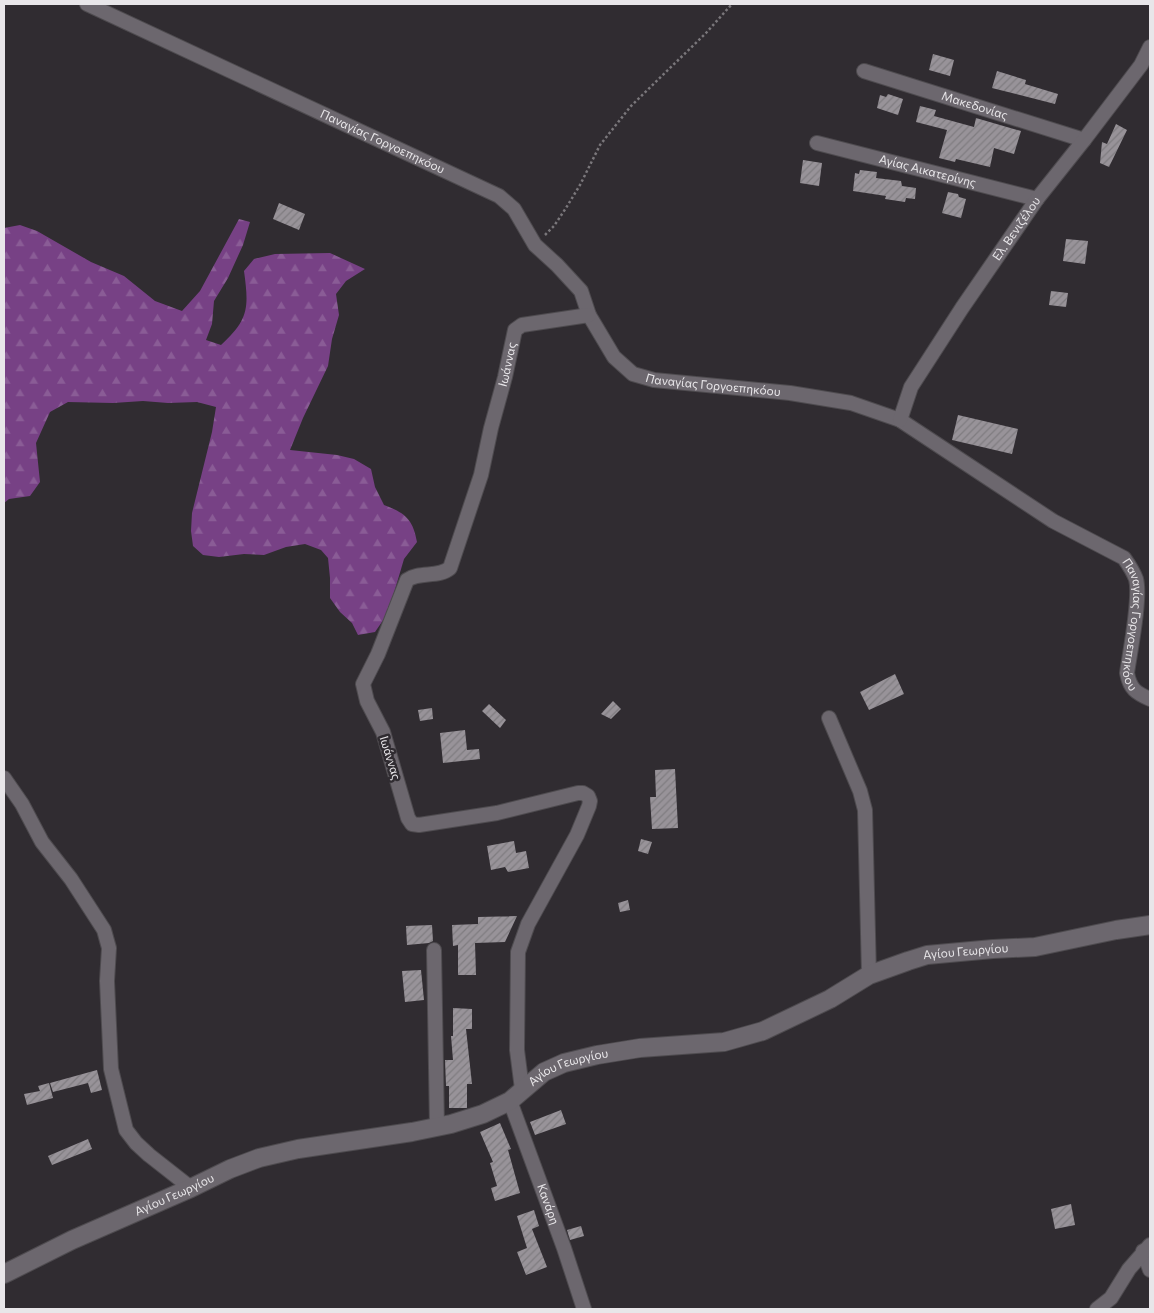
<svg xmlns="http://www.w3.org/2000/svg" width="1154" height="1313" font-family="Commissioner,sans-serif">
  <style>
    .forest { fill: url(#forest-firs) }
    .building { fill: url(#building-hatch) }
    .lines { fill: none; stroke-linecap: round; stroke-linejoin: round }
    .minor-casing { stroke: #4e4b4f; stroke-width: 16 }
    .tertiary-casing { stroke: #4e4b4f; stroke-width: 20 }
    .path { stroke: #7a777b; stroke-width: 2.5; stroke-dasharray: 2.5 2.5; stroke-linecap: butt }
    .minor { stroke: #6c676e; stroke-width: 14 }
    .tertiary { stroke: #6c676e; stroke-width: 18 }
    .labels { text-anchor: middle; stroke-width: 5; stroke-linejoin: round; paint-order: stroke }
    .street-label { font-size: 12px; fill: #e8e6e9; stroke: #302c31 }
  </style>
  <defs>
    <pattern id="forest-firs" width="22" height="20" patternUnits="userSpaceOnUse" patternTransform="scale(1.25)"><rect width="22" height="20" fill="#774185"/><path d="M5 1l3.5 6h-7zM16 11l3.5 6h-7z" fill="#8a5c96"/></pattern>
    <pattern id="building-hatch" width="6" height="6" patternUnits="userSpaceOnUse" patternTransform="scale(1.25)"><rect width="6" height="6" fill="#989399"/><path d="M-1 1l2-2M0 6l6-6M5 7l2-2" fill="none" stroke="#7f7c80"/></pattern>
  </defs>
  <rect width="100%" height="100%" fill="#302c31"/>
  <!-- forest -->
  <path class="forest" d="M239,219L250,222L243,245L228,278L214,301L212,324L206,340L221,345C249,319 249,308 244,271L254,259L275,254L330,253L365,269L346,281L336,294L339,315L332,339L328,366L303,418L290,450L337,455L354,459L371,469L375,487L384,505C405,513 413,519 417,542L404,559L388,613L375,632L358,635L352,623L340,612L330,598V578L328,558L321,550L305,544L286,547L264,555L244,554L219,557L203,555L193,546L191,531L192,513L212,432L216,407L197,402L168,403L143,401L113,403L68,402L50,412L36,443L40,482L30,496L9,499L4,503V228L20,225L37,231L91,262L124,276L155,301L182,311L200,291Z"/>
  <!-- building -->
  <g class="building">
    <path d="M933,54L954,60L950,76L929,70Z"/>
    <path d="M997,71L1026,80L1025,84L1058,94L1055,104L992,88Z"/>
    <path d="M888,94L903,99L898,115L877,108L880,95L886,97Z"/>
    <path d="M920,106L936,110L934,116L974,127L976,118L1021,131L1014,154L994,148L990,167L956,159L955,162L939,158L947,130L916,122Z"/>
    <path d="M1116,124L1127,130L1109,167L1100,163L1102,142L1107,144Z"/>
    <path d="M803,160L822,163L819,186L800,183Z"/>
    <path d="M860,170L877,172L876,178L901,181L902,186L916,188L915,199L906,198L905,202L885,199L886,196L853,191L855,173L859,174Z"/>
    <path d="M948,192L958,194L959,197L966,199L961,218L942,213Z"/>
    <path d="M279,203L305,214L299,230L273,219Z"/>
    <path d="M1066,239L1088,241L1085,264L1063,261Z"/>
    <path d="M1051,291L1068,293L1066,307L1049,305Z"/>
    <path d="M958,415L1018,429L1012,454L952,440Z"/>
    <path d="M895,674L904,694L869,710L860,692Z"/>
    <path d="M613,701L621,709L611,719L601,714Z"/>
    <path d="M489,704L506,720L500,728L482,711Z"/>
    <path d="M432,708L433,719L420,721L418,710Z"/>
    <path d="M465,730L467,750L479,749L480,759L443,763L440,733Z"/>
    <path d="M675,769L678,828L652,829L650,797H656L655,770Z"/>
    <path d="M641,839L652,842L648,854L638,851Z"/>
    <path d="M514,841L516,853L526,851L529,868L508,872L505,867L491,870L487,846Z"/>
    <path d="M628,900L630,910L620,912L618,903Z"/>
    <path d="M517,916L505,942L475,943L476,975H458V945L453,946L452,925L478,924V917Z"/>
    <path d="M432,925L433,941L429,943L407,945L406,926Z"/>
    <path d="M421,970L424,1000L405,1002L402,971Z"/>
    <path d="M453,1008L472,1009V1029H466L472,1084H467V1108H449V1086H446L445,1060H453L451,1036H453Z"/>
    <path d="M97,1070L102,1090L91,1093L88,1083L53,1092L50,1083Z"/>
    <path d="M49,1083L53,1098L27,1105L24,1094L40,1091L38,1086Z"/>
    <path d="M561,1110L566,1124L535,1135L530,1122Z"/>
    <path d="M500,1123L511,1149L508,1150L520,1193L495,1201L491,1188L497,1186L490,1163L493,1162L480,1132Z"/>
    <path d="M88,1139L92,1149L52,1165L48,1156Z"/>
    <path d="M1071,1204L1075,1225L1055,1229L1051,1209Z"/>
    <path d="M534,1210L539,1226L532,1229L547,1267L526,1275L517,1252L527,1248L517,1216Z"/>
    <path d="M581,1226L584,1236L570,1240L567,1230Z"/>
  </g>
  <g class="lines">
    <defs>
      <g id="minor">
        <path id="s1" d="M87,4L499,196L514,209L535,245L557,265L581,291L589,315L614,357L633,374L654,380L790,393L851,403L900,420L1053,521L1124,558C1129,565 1133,571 1136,579C1141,597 1130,652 1127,673C1130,689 1136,693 1150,699"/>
        <path id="s2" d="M864,71L1084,140"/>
        <path id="s3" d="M817,143L1037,199"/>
        <path id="s4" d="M900,420L911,387L962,308L1037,199L1084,140L1141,65L1150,47"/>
        <path d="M829,718L860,791L865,810L869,975"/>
        <path d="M4,778L22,804L42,842L71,879L104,930L109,948L107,981L111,1069L126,1130L136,1143L149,1155L191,1188"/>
        <path d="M434,950L437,1127"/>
        <path id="s5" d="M522,1089L517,1050L518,952L528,924L577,835L589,806L590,801L588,796L583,793H578L497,813L419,825L412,824L408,818L383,732L367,701L363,684L378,654L407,580C419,571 439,578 450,568L481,475L491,428L505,377L515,330L522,325L589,315"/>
        <path id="s6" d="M510,1101L564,1248L584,1309"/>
        <path d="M1143,1251L1150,1270"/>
        <path d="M1097,1309L1111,1298L1129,1269L1150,1245"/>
      </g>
      <g id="tertiary">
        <path id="s7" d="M4,1274L72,1240L191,1188L230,1169L259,1158L298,1149L412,1132L451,1124L483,1114L510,1101L544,1072L564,1063L597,1055L640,1048L724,1042L763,1031L830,999L869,975L908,961L927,955L993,949L1035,947L1116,930L1150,925"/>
      </g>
    </defs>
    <!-- minor casing -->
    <use href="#minor" class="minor-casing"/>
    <!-- tertiary casing -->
    <use href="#tertiary" class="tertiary-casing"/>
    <!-- path -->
    <path class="path" d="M545,235L554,226L566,208L580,185L600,145L631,106L706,33L732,4"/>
    <!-- minor -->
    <use href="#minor" class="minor"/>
    <!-- tertiary -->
    <use href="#tertiary" class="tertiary"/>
  </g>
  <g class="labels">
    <!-- street labels -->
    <g class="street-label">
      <text dy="4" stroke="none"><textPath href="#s2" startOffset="116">Μακεδονίας</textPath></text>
      <text dy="4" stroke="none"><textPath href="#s1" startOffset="326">Παναγίας Γοργοεπηκόου</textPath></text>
      <text dy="4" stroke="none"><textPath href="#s3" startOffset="114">Αγίας Αικατερίνης</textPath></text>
      <text dy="4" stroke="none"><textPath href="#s4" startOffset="225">Ελ. Βενιζέλου</textPath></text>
      <text dy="4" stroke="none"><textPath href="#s5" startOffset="1010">Ιωάννας</textPath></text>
      <text dy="4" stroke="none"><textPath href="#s1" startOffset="762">Παναγίας Γοργοεπηκόου</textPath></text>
      <text dy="4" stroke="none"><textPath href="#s1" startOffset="1286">Παναγίας Γοργοεπηκόου</textPath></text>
      <text transform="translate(390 758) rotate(73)" y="4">Ιωάννας</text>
      <text dy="4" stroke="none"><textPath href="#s7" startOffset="1028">Αγίου Γεωργίου</textPath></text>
      <text dy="4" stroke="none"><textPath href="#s7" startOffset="608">Αγίου Γεωργίου</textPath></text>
      <text dy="4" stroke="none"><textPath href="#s7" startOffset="188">Αγίου Γεωργίου</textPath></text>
      <text dy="4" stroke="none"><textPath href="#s6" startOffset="110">Κανάρη</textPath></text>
    </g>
  </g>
  <!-- border -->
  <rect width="1154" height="1313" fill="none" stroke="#e8e6e9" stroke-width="10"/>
</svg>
